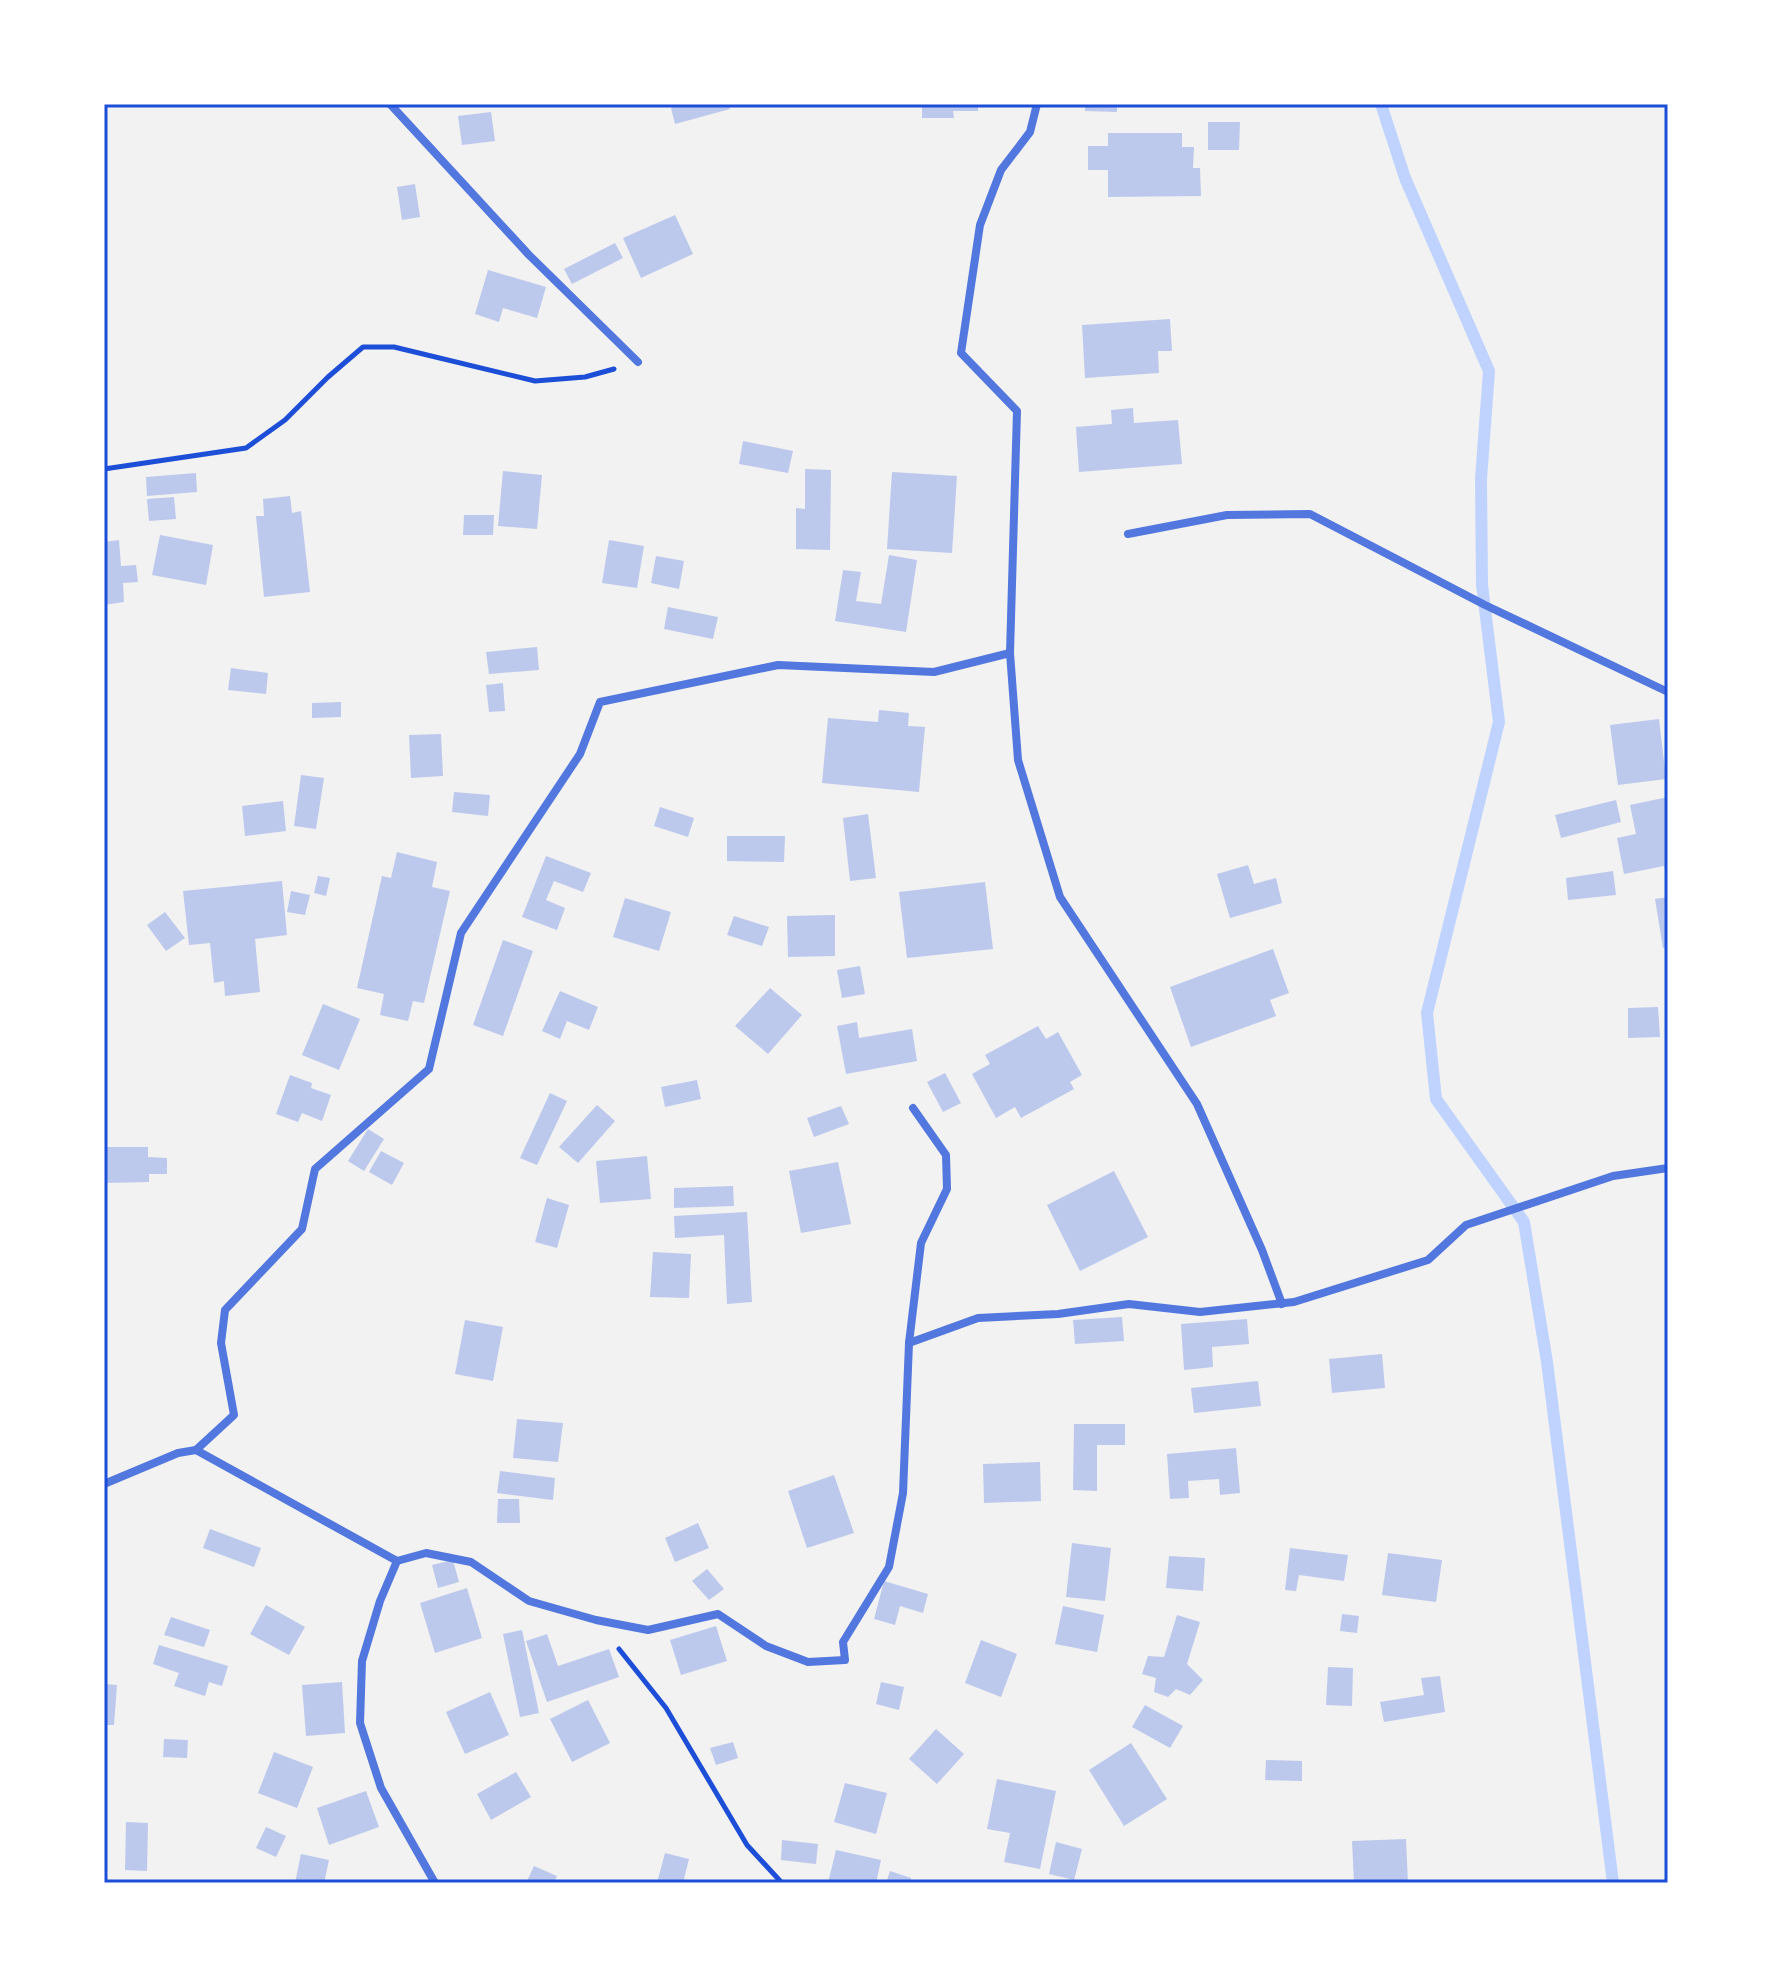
<svg xmlns="http://www.w3.org/2000/svg" width="1772" height="1987" font-family="'Roboto Condensed',sans-serif">
  <style>
    .lines { fill: none; stroke-linecap: round; stroke-linejoin: round }
    .stream { stroke: #bfd3fe; stroke-width: 12 }
    .building { fill: #bdc9ec }
    .path { stroke: #1d4ed8; stroke-width: 5 }
    .minor { stroke: #5277de; stroke-width: 8 }
    .neatline { fill: none; stroke: #1d4ed8; stroke-width: 3 }
  </style>
  <rect width="100%" height="100%" fill="#f2f2f2"/>
  <g class="lines">
    <!-- stream -->
    <path class="stream" d="M1381,104L1405,178L1489,371L1481,479L1482,585L1499,722L1427,1013L1436,1099L1524,1222L1547,1362L1613,1883"/>
  </g>
  <!-- building -->
  <g class="building">
    <path d="M683,104H729L730,109L675,124L671,108Z"/>
    <path d="M922,104H978V111H953L954,118H922Z"/>
    <path d="M1085,104H1117V112L1085,111Z"/>
    <path d="M491,112L495,141L462,145L458,116Z"/>
    <path d="M1208,122H1240L1239,150H1208Z"/>
    <path d="M1108,133H1182V147H1194L1193,168H1200L1201,196L1108,197V170H1088V146H1108Z"/>
    <path d="M415,184L420,217L402,220L397,187Z"/>
    <path d="M675,215L693,254L641,278L623,238Z"/>
    <path d="M615,243L623,258L572,284L564,269Z"/>
    <path d="M488,270L546,287L537,318L503,308L499,322L475,314Z"/>
    <path d="M1170,319L1172,351H1158L1159,373L1085,378L1082,325Z"/>
    <path d="M1133,408L1134,423L1178,420L1182,464L1079,472L1076,427L1112,424L1111,410Z"/>
    <path d="M743,441L793,451L788,473L739,464Z"/>
    <path d="M805,469L831,470L830,550L796,549V508L805,509Z"/>
    <path d="M503,471L542,475L537,529L498,526Z"/>
    <path d="M892,472L957,476L952,553L887,549Z"/>
    <path d="M196,473L197,492L147,496L146,477Z"/>
    <path d="M290,496L292,513L301,511L310,592L264,597L256,516H264L263,499Z"/>
    <path d="M174,497L176,519L149,521L147,499Z"/>
    <path d="M464,515H494L493,535H463Z"/>
    <path d="M160,535L213,545L206,585L152,575Z"/>
    <path d="M119,540L121,566L136,565L138,582L123,583L124,602L104,605V542Z"/>
    <path d="M609,540L644,546L637,588L602,583Z"/>
    <path d="M889,555L917,560L906,632L835,621L843,570L861,572L856,601L881,604Z"/>
    <path d="M656,556L684,561L679,589L651,583Z"/>
    <path d="M668,607L718,617L713,639L664,629Z"/>
    <path d="M537,647L539,670L489,674L486,652Z"/>
    <path d="M231,668L268,673L266,694L228,690Z"/>
    <path d="M503,683L505,711L489,712L486,685Z"/>
    <path d="M341,702V717L312,718V703Z"/>
    <path d="M879,710L909,713L908,726L925,727L919,792L822,783L828,718L878,722Z"/>
    <path d="M1659,719L1666,779L1618,785L1610,725Z"/>
    <path d="M441,734L443,776L411,778L409,735Z"/>
    <path d="M301,775L324,778L316,829L294,826Z"/>
    <path d="M454,792L490,795L488,816L452,812Z"/>
    <path d="M1668,797V877L1664,866L1624,874L1617,838L1636,834L1630,805Z"/>
    <path d="M1616,800L1621,822L1561,838L1555,815Z"/>
    <path d="M283,801L286,831L245,836L242,806Z"/>
    <path d="M660,807L694,818L688,837L654,826Z"/>
    <path d="M868,814L876,878L850,881L843,818Z"/>
    <path d="M727,836H785L784,862L727,861Z"/>
    <path d="M397,852L437,862L432,887L450,891L424,1003L413,1001L408,1021L380,1015L384,994L357,988L382,876L391,878Z"/>
    <path d="M546,856L591,873L583,892L554,881L546,900L565,908L557,930L522,917Z"/>
    <path d="M1248,865L1254,884L1276,878L1282,903L1230,918L1217,874Z"/>
    <path d="M1613,871L1616,895L1568,900L1566,878Z"/>
    <path d="M318,876L330,878L326,896L314,893Z"/>
    <path d="M282,881L287,935L255,939L260,992L225,996L224,981L214,983L210,943L189,945L183,891Z"/>
    <path d="M985,882L993,949L907,958L899,892Z"/>
    <path d="M291,891L310,895L305,915L287,912Z"/>
    <path d="M1668,897V947L1663,948L1655,899Z"/>
    <path d="M625,898L671,912L659,951L613,937Z"/>
    <path d="M165,912L185,938L166,951L147,925Z"/>
    <path d="M835,915V956L788,957L787,916Z"/>
    <path d="M734,916L769,927L762,946L727,935Z"/>
    <path d="M503,940L533,951L503,1036L473,1025Z"/>
    <path d="M1273,949L1289,993L1270,1000L1276,1016L1191,1047L1170,987Z"/>
    <path d="M860,966L865,994L842,998L837,970Z"/>
    <path d="M770,988L802,1015L768,1054L735,1026Z"/>
    <path d="M560,991L598,1007L589,1030L567,1021L560,1039L542,1031Z"/>
    <path d="M323,1004L360,1019L339,1070L302,1055Z"/>
    <path d="M1658,1007L1660,1037L1628,1038V1008Z"/>
    <path d="M857,1022L859,1038L912,1029L917,1061L846,1074L837,1026Z"/>
    <path d="M1038,1026L1046,1039L1058,1032L1082,1075L1070,1082L1074,1089L1021,1118L1015,1107L996,1118L972,1074L990,1064L985,1055Z"/>
    <path d="M945,1073L961,1103L943,1112L927,1082Z"/>
    <path d="M290,1075L312,1083L311,1088L331,1095L322,1121L302,1113L298,1122L276,1114Z"/>
    <path d="M697,1080L701,1099L665,1107L661,1087Z"/>
    <path d="M550,1093L567,1101L537,1165L520,1158Z"/>
    <path d="M597,1105L615,1121L578,1163L559,1147Z"/>
    <path d="M841,1106L849,1124L814,1137L807,1118Z"/>
    <path d="M368,1129L384,1139L364,1171L348,1161Z"/>
    <path d="M104,1147H148V1157L167,1158V1174H149V1182L104,1183Z"/>
    <path d="M381,1151L404,1163L392,1185L369,1172Z"/>
    <path d="M647,1156L651,1199L600,1203L596,1161Z"/>
    <path d="M838,1162L851,1224L801,1233L789,1171Z"/>
    <path d="M1114,1171L1148,1237L1080,1271L1047,1205Z"/>
    <path d="M733,1186L734,1206L674,1208V1188Z"/>
    <path d="M547,1198L569,1205L557,1248L535,1242Z"/>
    <path d="M747,1212L752,1302L727,1304L724,1235L675,1238L674,1216Z"/>
    <path d="M653,1252L691,1254L689,1298L650,1297Z"/>
    <path d="M1122,1317L1124,1341L1075,1344L1073,1320Z"/>
    <path d="M1247,1319L1249,1344L1212,1347L1213,1367L1184,1370L1181,1324Z"/>
    <path d="M465,1320L503,1327L493,1381L455,1374Z"/>
    <path d="M1382,1354L1385,1388L1332,1393L1329,1359Z"/>
    <path d="M1258,1381L1261,1406L1194,1413L1191,1388Z"/>
    <path d="M517,1419L563,1423L558,1462L513,1458Z"/>
    <path d="M1074,1424H1125V1445H1097V1491L1073,1490Z"/>
    <path d="M1236,1448L1240,1493L1220,1495L1219,1479L1188,1481L1189,1498L1170,1499L1167,1454Z"/>
    <path d="M1040,1462L1041,1501L984,1503L983,1464Z"/>
    <path d="M500,1471L555,1478L553,1500L497,1493Z"/>
    <path d="M834,1475L854,1533L807,1548L788,1491Z"/>
    <path d="M498,1499H519L520,1523H497Z"/>
    <path d="M698,1523L709,1548L675,1562L665,1538Z"/>
    <path d="M210,1529L261,1548L254,1567L203,1548Z"/>
    <path d="M1072,1543L1111,1548L1105,1601L1066,1597Z"/>
    <path d="M1290,1548L1348,1555L1344,1581L1299,1575L1296,1591L1285,1590Z"/>
    <path d="M1388,1553L1442,1560L1436,1602L1382,1595Z"/>
    <path d="M1169,1556L1205,1558L1203,1591L1166,1588Z"/>
    <path d="M453,1560L459,1582L438,1588L432,1565Z"/>
    <path d="M707,1569L724,1589L709,1600L692,1581Z"/>
    <path d="M884,1581L928,1594L923,1613L900,1606L895,1625L874,1619Z"/>
    <path d="M467,1588L482,1638L435,1653L420,1603Z"/>
    <path d="M266,1605L305,1627L289,1655L250,1634Z"/>
    <path d="M1063,1606L1104,1615L1097,1652L1055,1644Z"/>
    <path d="M1342,1614L1359,1616L1357,1633L1340,1631Z"/>
    <path d="M1177,1615L1200,1622L1187,1664L1203,1680L1190,1695L1176,1689L1168,1697L1154,1692L1156,1678L1142,1674L1148,1656L1164,1657Z"/>
    <path d="M171,1617L210,1630L204,1647L164,1635Z"/>
    <path d="M716,1626L727,1661L681,1675L670,1640Z"/>
    <path d="M522,1630L539,1713L520,1717L503,1634Z"/>
    <path d="M547,1634L558,1666L609,1649L619,1677L547,1702L526,1641Z"/>
    <path d="M981,1640L1017,1654L1001,1697L965,1683Z"/>
    <path d="M159,1645L228,1666L222,1686L209,1682L205,1696L174,1686L179,1673L153,1664Z"/>
    <path d="M1328,1667L1353,1668L1352,1706L1326,1705Z"/>
    <path d="M1440,1676L1445,1712L1384,1722L1380,1702L1424,1695L1421,1678Z"/>
    <path d="M342,1682L345,1733L306,1736L302,1685Z"/>
    <path d="M881,1682L904,1687L899,1710L876,1704Z"/>
    <path d="M104,1684L117,1685L114,1725H104Z"/>
    <path d="M490,1692L509,1735L465,1754L446,1712Z"/>
    <path d="M588,1700L610,1743L572,1762L550,1719Z"/>
    <path d="M1145,1705L1183,1726L1170,1748L1132,1727Z"/>
    <path d="M936,1729L964,1754L937,1784L909,1759Z"/>
    <path d="M164,1739L188,1740L187,1758L163,1757Z"/>
    <path d="M733,1742L738,1758L716,1765L710,1748Z"/>
    <path d="M1131,1743L1167,1799L1124,1826L1089,1770Z"/>
    <path d="M274,1752L313,1767L297,1808L258,1793Z"/>
    <path d="M1266,1760L1302,1761V1781L1265,1780Z"/>
    <path d="M516,1772L531,1797L491,1820L477,1794Z"/>
    <path d="M997,1779L1056,1791L1040,1869L1004,1862L1010,1833L987,1829Z"/>
    <path d="M845,1783L887,1793L876,1834L834,1822Z"/>
    <path d="M366,1791L379,1827L329,1845L317,1808Z"/>
    <path d="M126,1822L148,1823L147,1871L125,1870Z"/>
    <path d="M266,1827L286,1836L276,1857L256,1848Z"/>
    <path d="M1406,1839L1408,1883H1354L1352,1841Z"/>
    <path d="M782,1840L818,1844L816,1864L781,1860Z"/>
    <path d="M1056,1842L1082,1849L1074,1880L1049,1874Z"/>
    <path d="M836,1850L881,1860L876,1883H828Z"/>
    <path d="M665,1853L689,1859L683,1883H657Z"/>
    <path d="M301,1854L329,1860L324,1883H295Z"/>
    <path d="M534,1866L557,1876L554,1883H526Z"/>
    <path d="M890,1871L911,1878L910,1883H886Z"/>
  </g>
  <g class="lines">
    <!-- path -->
    <g class="path">
      <path d="M104,469L246,448L285,420L328,377L363,347H394L535,381L585,377L614,369"/>
      <path d="M619,1649L666,1708L747,1845L782,1883"/>
    </g>
    <!-- minor -->
    <g class="minor">
      <path d="M390,104L529,255L638,362"/>
      <path d="M1128,534L1227,515L1310,514L1485,605L1668,692"/>
      <path d="M1010,653L1018,760L1060,897L1197,1104L1262,1250L1282,1304"/>
      <path d="M909,1343L978,1318L1058,1314L1129,1304L1200,1312L1294,1302L1428,1260L1466,1225L1613,1176L1668,1168"/>
      <path d="M196,1450L397,1561L426,1553L471,1562L529,1601L596,1620L648,1630L718,1614L766,1646L808,1662L845,1660L843,1642L889,1567L903,1493L909,1343L921,1243L947,1189L946,1155L913,1108"/>
      <path d="M104,1484L178,1453L196,1450L234,1415L221,1343L225,1310L302,1229L315,1169L429,1069L461,933L580,754L600,702L778,665L934,672L1010,653L1017,411L961,353L980,225L1001,170L1030,132L1037,104"/>
      <path d="M397,1561L380,1601L362,1661L360,1723L381,1788L435,1883"/>
    </g>
  </g>
  <!-- border -->
  <rect width="1772" height="1987" fill="none" stroke="#ffffff" stroke-width="212"/>
  <rect x="106" y="106" width="1560" height="1775" class="neatline"/>
</svg>
